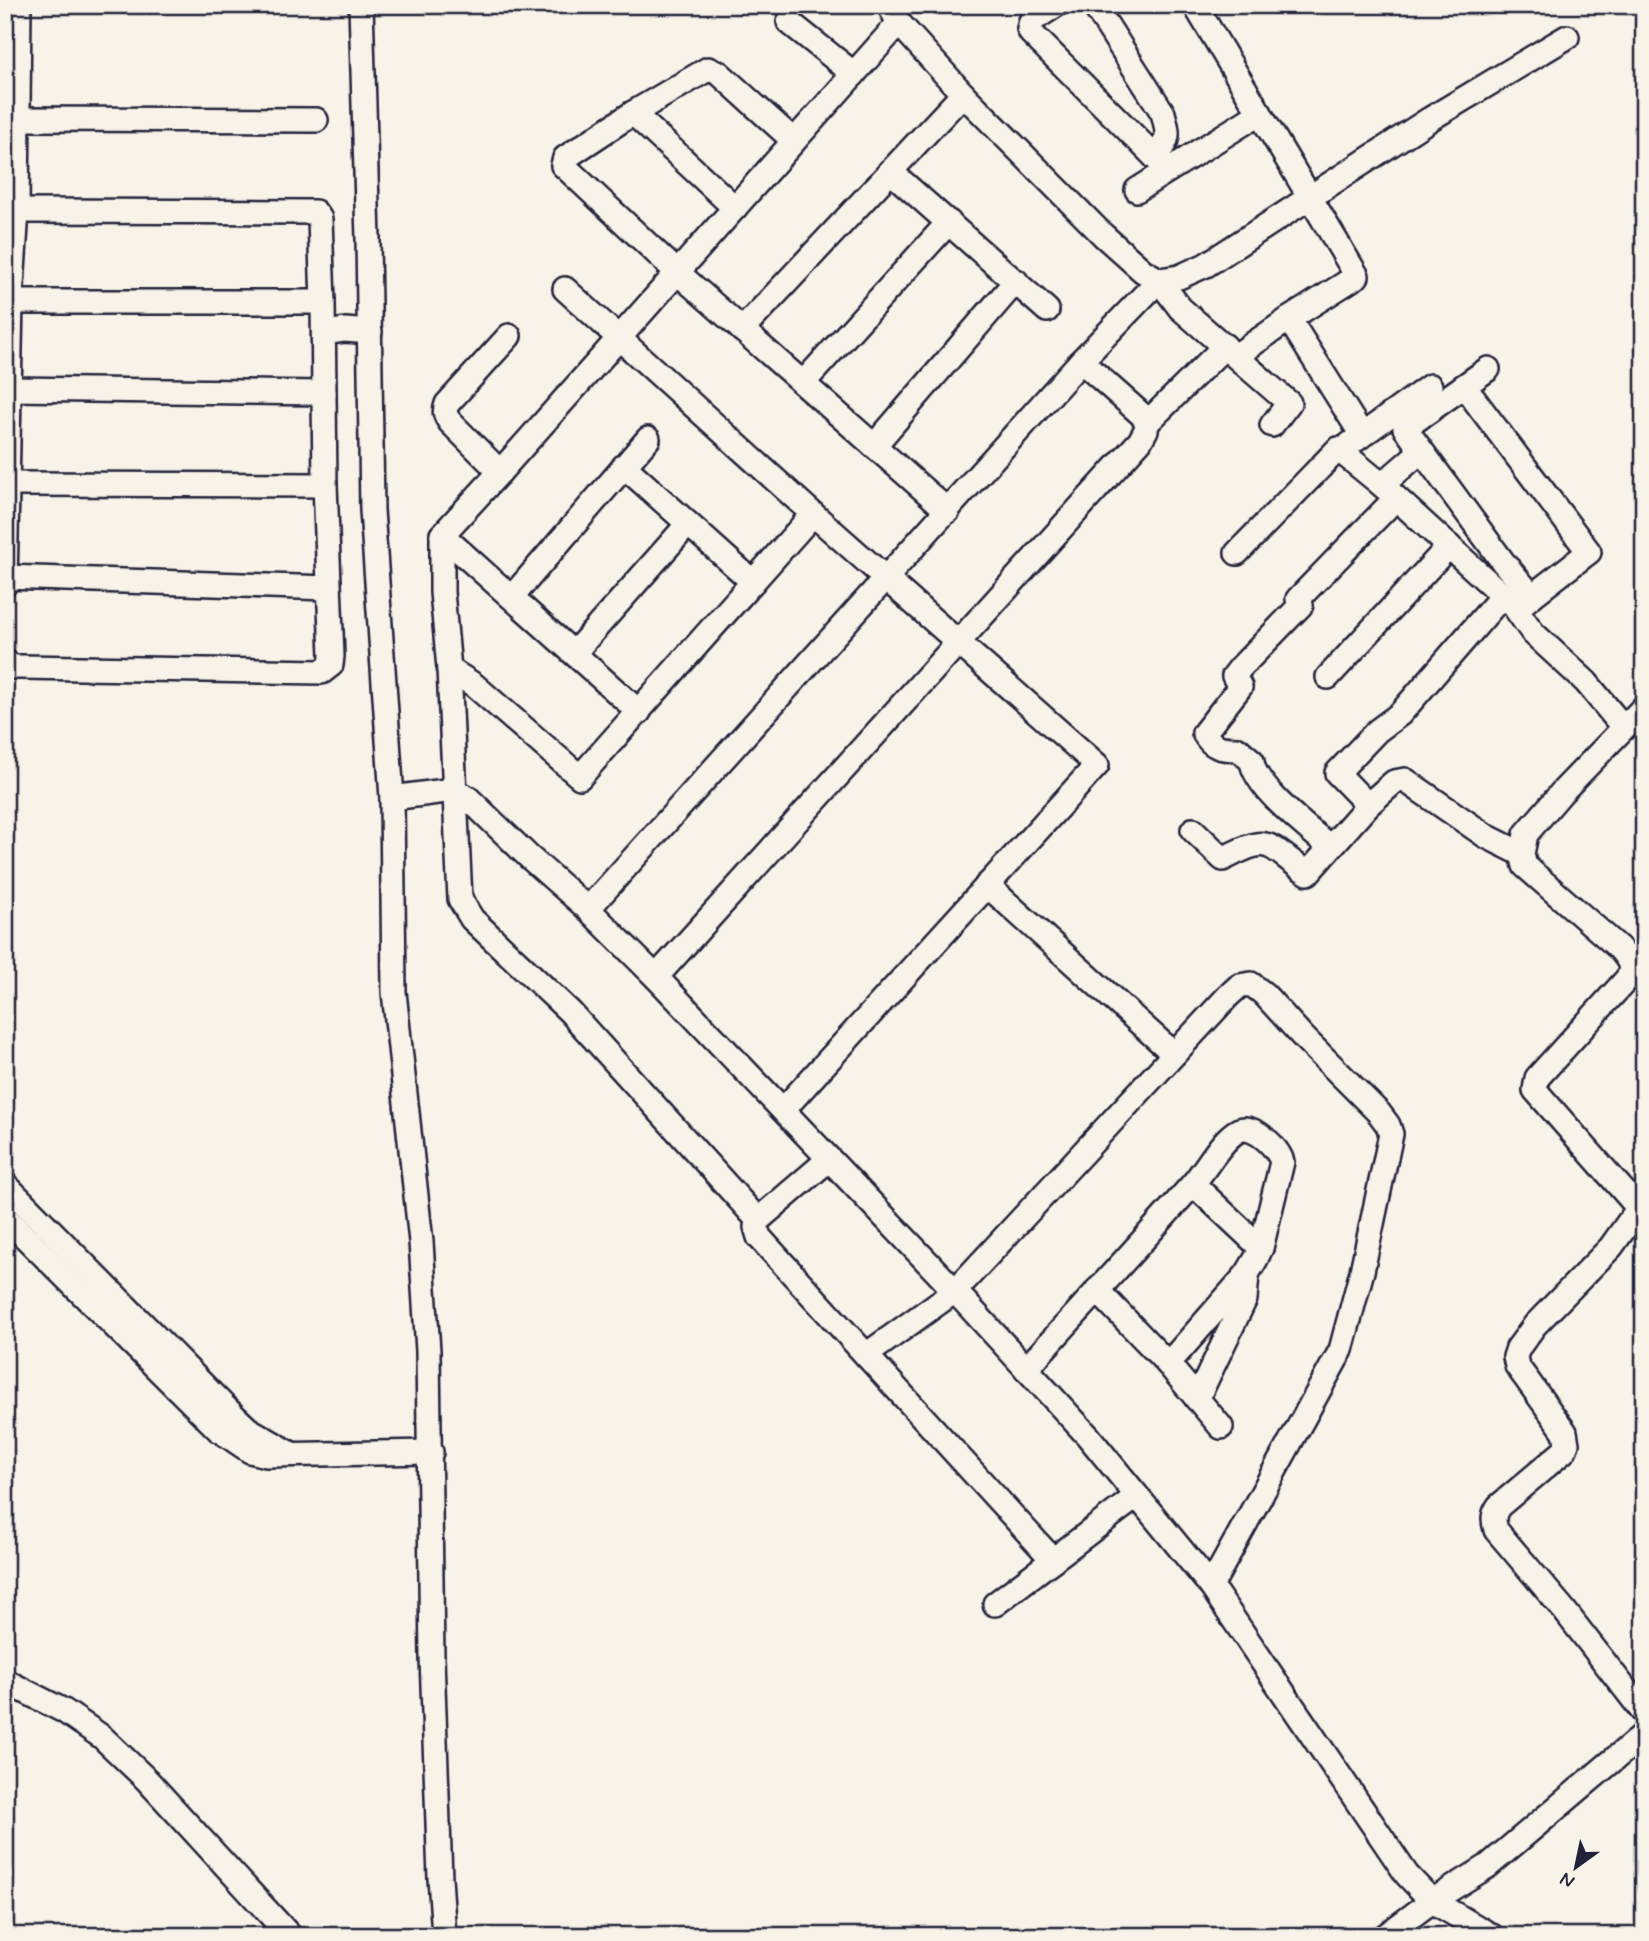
<svg xmlns="http://www.w3.org/2000/svg" width="1649" height="1941" font-family="Mynerve,sans-serif">
  <style>
    .lines { fill: none; stroke-linecap: round; stroke-linejoin: round }
    .minor-casing { stroke: #22223b; stroke-width: 28 }
    .minor { stroke: #f7f3e8; stroke-width: 23 }
  </style>
  <rect width="100%" height="100%" fill="#f7f3e8"/>
  <filter id="ink" filterUnits="userSpaceOnUse"><feTurbulence type="fractalNoise" baseFrequency=".0143" numOctaves="2"/><feDisplacementMap in="SourceGraphic" scale="14" xChannelSelector="R" yChannelSelector="G"/><feConvolveMatrix kernelMatrix="1 2 1 2 8 2 1 2 1" color-interpolation-filters="sRGB"/></filter>
  <g filter="url(#ink)">
    <g class="lines">
      <defs>
        <g id="minor">
          <path d="M361,5L368,239L372,510L392,798L394,992L421,1242L428,1351L432,1658L440,1878L444,1936"/>
          <path d="M889,5L899,23L963,94L1103,235L1143,271L1159,280L1180,308L1289,403L1272,425"/>
          <path d="M1056,5L1031,21L1029,29L1031,33L1168,170"/>
          <path d="M1094,5L1163,113C1169,136 1170,138 1155,157"/>
          <path d="M1195,5L1357,276L1289,319L1237,355"/>
          <path d="M789,22L854,74"/>
          <path d="M633,113L735,208"/>
          <path d="M17,119L316,120"/>
          <path d="M794,141L719,73L708,69L633,113L565,158L563,165L678,273L948,511"/>
          <path d="M890,171L1047,310"/>
          <path d="M1137,190L1260,113"/>
          <path d="M17,211L315,212L320,219L323,302"/>
          <path d="M565,289L813,514L1097,765L783,1110"/>
          <path d="M5,302H323L325,485L332,656L331,665L322,672L20,667H12L5,661"/>
          <path d="M1289,319L1362,435"/>
          <path d="M742,330L963,94"/>
          <path d="M325,333L345,330L370,332"/>
          <path d="M1488,369L1405,428L1503,562L1532,596L1516,609L1533,633L1586,682L1623,727"/>
          <path d="M803,383L949,222"/>
          <path d="M1464,386L1589,552L1532,596"/>
          <path d="M11,389L324,393"/>
          <path d="M1147,423L1225,346"/>
          <path d="M1350,444L1430,386"/>
          <path d="M874,446L1016,281"/>
          <path d="M624,466L753,582"/>
          <path d="M500,472L450,422C445,415 444,412 447,404L509,336"/>
          <path d="M7,484L325,485"/>
          <path d="M1382,485L1421,451"/>
          <path d="M442,535L639,712"/>
          <path d="M1237,553L1338,449L1382,485L1512,604"/>
          <path d="M6,577L329,588"/>
          <path d="M5,584L11,301L17,211L19,5"/>
          <path d="M512,597L648,439"/>
          <path d="M574,653L688,524"/>
          <path d="M449,669L474,685L580,777L813,514"/>
          <path d="M1328,677L1449,546"/>
          <path d="M1644,707L1562,792L1526,834L1522,854L1525,866L1619,948C1628,959 1635,966 1627,979L1537,1078L1535,1090L1635,1204L1636,1212L1611,1247L1535,1325L1518,1348L1515,1357L1517,1366L1565,1432L1567,1444L1564,1451L1499,1506C1493,1514 1493,1520 1496,1530L1564,1610L1644,1713"/>
          <path d="M392,798L453,790L468,798L529,857L588,909L656,977L955,1291L1088,1436L1211,1586L1407,1875L1432,1901L1492,1936"/>
          <path d="M1368,805L1394,782L1405,780L1486,836L1522,854"/>
          <path d="M1193,830L1223,859C1273,832 1266,846 1308,873L1368,805L1337,773L1377,731L1400,714L1502,596"/>
          <path d="M1330,847C1310,830 1254,787 1252,761L1238,749C1222,749 1212,748 1204,733L1240,687L1234,676L1241,667L1301,605L1298,599L1396,498"/>
          <path d="M987,885L1174,1054"/>
          <path d="M588,909L1081,361L1159,280L1179,277L1206,265L1430,119L1567,37"/>
          <path d="M656,977L1140,441L1146,430L1147,423L1142,415L1081,361"/>
          <path d="M828,1160L758,1220L756,1227L759,1237L866,1355"/>
          <path d="M5,1184L227,1409L248,1429L288,1452"/>
          <path d="M1193,1184L1261,1248"/>
          <path d="M5,1217L219,1430L250,1451L267,1455L431,1452"/>
          <path d="M758,1220L570,1012L472,919L460,899L449,669L442,592V535L500,472L899,23"/>
          <path d="M1097,1290L1168,1364L1221,1427"/>
          <path d="M1026,1369C1081,1308 1137,1248 1191,1186C1205,1171 1221,1139 1239,1130C1255,1124 1279,1149 1282,1162L1261,1248L1256,1259L1247,1274L1168,1364"/>
          <path d="M1197,1399L1245,1299L1247,1274"/>
          <path d="M1053,1560L866,1355L955,1291L1229,995L1239,986L1251,984L1264,994L1304,1038L1379,1113L1388,1125L1391,1134L1362,1271L1341,1350L1211,1586"/>
          <path d="M995,1604L1137,1496"/>
          <path d="M5,1681L64,1711L102,1737L147,1780L290,1936"/>
          <path d="M1385,1936L1432,1901L1488,1866L1644,1734"/>
        </g>
      </defs>
      <!-- minor casing -->
      <use href="#minor" class="minor-casing"/>
      <!-- minor -->
      <use href="#minor" class="minor"/>
    </g>
  </g>
  <!-- margin -->
  <rect width="1649" height="1941" fill="none" stroke="#f7f3e8" stroke-width="28"/>
  <rect x="14" y="14" width="1621" height="1913" fill="none" stroke="#22223b" stroke-width="2.5" filter="url(#ink)"/>
  <!-- north arrow -->
  <g transform="translate(1576 1867) rotate(213)" stroke="#f7f3e8" stroke-width="5" paint-order="stroke">
  <path d="M0-5L12 26L0 18L-12 26Z" fill="#22223b"/>
  <text y="-10" font-size="19" font-weight="bold" text-anchor="middle" fill="#22223b">N</text>
  </g>
</svg>
